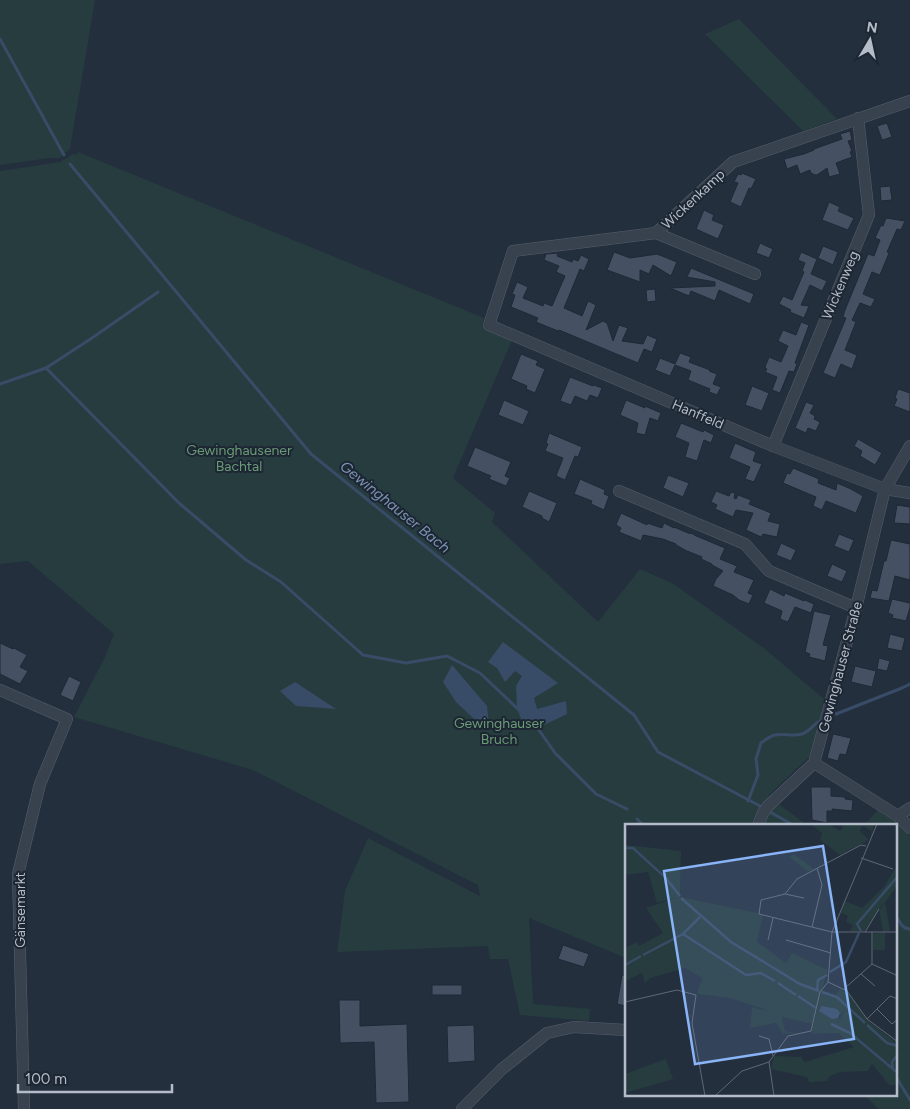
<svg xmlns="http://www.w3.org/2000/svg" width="910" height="1109" font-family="Figtree,sans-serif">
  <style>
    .green { fill: #263c3f }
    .water { fill: #394c67 }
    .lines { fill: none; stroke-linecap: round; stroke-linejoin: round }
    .stream { stroke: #394c67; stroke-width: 3 }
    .building { fill: #455162; stroke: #1f2835 }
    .street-casing { stroke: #565f6c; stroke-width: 12 }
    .street { stroke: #38414e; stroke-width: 11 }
    .labels { text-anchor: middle; stroke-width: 4; stroke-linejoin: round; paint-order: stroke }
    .street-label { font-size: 14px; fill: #b4bcc9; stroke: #1d2633 }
    .park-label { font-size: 14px; fill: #6b9a76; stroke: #1d2633 }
    .water-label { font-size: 15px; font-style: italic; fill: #7c92b1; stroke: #1d2633 }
    .inset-river { fill: none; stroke: #394c67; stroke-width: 2.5 }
    .inset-road { fill: none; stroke: #5e6776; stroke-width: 1 }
    .view { fill: #8ab4f8; fill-opacity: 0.15; stroke: #8ab4f8; stroke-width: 2.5 }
    .inset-edge { fill: none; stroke: #b4bcc9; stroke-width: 2.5 }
  </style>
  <rect width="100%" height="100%" fill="#242f3e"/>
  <!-- green -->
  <g class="green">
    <path d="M0,0H95L70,149L59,158H50L0,165Z"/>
    <path d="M739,19L837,119L803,131L705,34Z"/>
    <path d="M78,152L484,318L482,326L512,340L453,478L495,513L492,522L598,622L640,569L672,583L765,649L824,699L817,734L810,756L770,794L759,809L751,825H626V958L529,918L533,1004L590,1009L589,1021L520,1015L508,959H490L488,946L337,952L345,891L368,838L480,896L478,885L253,770L74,717L105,657L114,634L28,561L0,564V171L60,162L73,154L77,155Z"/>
    <path d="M777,803L807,825H764L768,814Z"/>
    <path d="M879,809L900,824L910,837V1109H879L864,1095H896V825H864Z"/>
  </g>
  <!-- water -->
  <g class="water">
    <path d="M503,642L558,683L534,698L537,709L566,701L567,714L544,725L523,724L517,708L516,686L522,676L515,671L505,682L497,668L488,662Z"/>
    <path d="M452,665L487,706L489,726L473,718L456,702L443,682Z"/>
    <path d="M295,682L336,709L296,706L280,691Z"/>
  </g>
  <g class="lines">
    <!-- stream -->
    <g class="stream">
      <path d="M0,39L64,155"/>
      <path d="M70,164L311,454L634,715L658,752L760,806"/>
      <path d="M46,368L179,503L246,560L281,582L363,655L406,663L447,656L480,673L520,711"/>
      <path d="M0,384L46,368L92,338L158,292"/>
      <path d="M836,714L902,688L910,684"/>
      <path d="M534,723L555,753L596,794L627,809"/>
      <path d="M748,801L758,775L756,759L761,743C765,740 770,736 775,735C783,733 793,737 802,734C809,732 812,726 818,722"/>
      <path d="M770,812L793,825"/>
      <path d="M637,819L643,825"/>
      <path d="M896,916C900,922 902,929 910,929"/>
      <path d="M896,1077L910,1100"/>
    </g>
  </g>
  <!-- building -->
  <g class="building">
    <path d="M887,123L892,137L882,140L877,126Z"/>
    <path d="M850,131L852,140L848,141L852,151L850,152L852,157L836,163L840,174L829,177L827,168L817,175H815L811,173L810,170L800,174L797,165L787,169L784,159L804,154L814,150V149L842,139L840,134Z"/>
    <path d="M742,173L756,179L751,189L749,188L741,207L730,202L738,183L734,182L738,174L741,175Z"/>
    <path d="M890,186L892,200L881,201L880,187Z"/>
    <path d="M829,202L840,207L838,211L854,218L848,230L822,220Z"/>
    <path d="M704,210L714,215L712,220L724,225L718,239L696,229Z"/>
    <path d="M886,218L905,221L901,230L897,229L887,252L889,253L880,275L872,272L863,294L875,299L871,307L860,303L852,320L856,322L845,350L857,355L852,369L841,364L835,378L823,373L846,318L843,317L845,310L868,254L874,256L880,240L875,238L881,225L883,226Z"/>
    <path d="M760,243L773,249L769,258L756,253Z"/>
    <path d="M823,246L838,252L833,265L818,258Z"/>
    <path d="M614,252L630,258L657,254L677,262L671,276L653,265L649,274L640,270V282L607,270Z"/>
    <path d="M801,252L817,259L811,274L827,281L822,291L810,285L801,305L809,306L804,318L790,312L791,310L779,304L783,296L792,300L804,272L802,271L805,263L798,260Z"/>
    <path d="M558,253L557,256L572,262L573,259L578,261L581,255L589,259L584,271L580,269L564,308L582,316L588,301L596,305L586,330L603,321L607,323L613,341L619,325L628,328L622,341L643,344L647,335L657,339L652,352L644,349L638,363L559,330L558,331L536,322L538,318L511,307L515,295L512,294L517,282L528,287L523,298L543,306L544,303L552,306L565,276L556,272L559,266L544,260L546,254Z"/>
    <path d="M691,268L754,294L750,304L719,290L715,301L691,291L689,296L670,288L715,286V282L687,277Z"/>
    <path d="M655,289L656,301L647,302L646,290Z"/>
    <path d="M801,322L809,325L795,363L797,364L794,372L789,371L780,393L772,390L777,377L765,372L767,369L765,367L769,357L781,362L788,346L778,341L783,330L796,335Z"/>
    <path d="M680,353L691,357L689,362L710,370L709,371L717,374L713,384L721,387L717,395L709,392L710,389L688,380L691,371L675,365L670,376L655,370L660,358L675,364Z"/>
    <path d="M521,354L538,361L536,365L545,369L535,393L526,389L527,386L511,379Z"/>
    <path d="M570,377L593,386L594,385L602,388L598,398L590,395L587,401L575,396L571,405L560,401Z"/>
    <path d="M752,386L769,393L762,411L745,405Z"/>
    <path d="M898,389L910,393V412L894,406L897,399L895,398Z"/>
    <path d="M504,400L529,411L523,425L498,415Z"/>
    <path d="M626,400L645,408V406L661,413L658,421L650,418L645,435L636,433L638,423L620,415Z"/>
    <path d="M806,402L814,405L810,413L815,416L814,419L820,422L816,431L808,428L806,433L795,428Z"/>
    <path d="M681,423L703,432L704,430L714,435L711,443L704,440L697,461L685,457L689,443L675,437Z"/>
    <path d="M549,433L582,447L578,457L575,456L565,480L556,476L563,458L545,451L548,444L546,443Z"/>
    <path d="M858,439L882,453L875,465L860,456L862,451L854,446Z"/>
    <path d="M735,443L756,452L753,461L762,464L754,482L745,479L750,467L729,458Z"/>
    <path d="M475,447L511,462L505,476L510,478L506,486L489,479L491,476L467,466Z"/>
    <path d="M793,468L819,479L818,483L836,490L837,483L851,489L863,496L856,513L826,501L822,510L813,506L816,497L783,483L787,473L790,474Z"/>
    <path d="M668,475L689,483L683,497L663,488Z"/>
    <path d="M580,479L605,490L604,494L609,496L604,510L591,504L592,501L574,494Z"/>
    <path d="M529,491L557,503L549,522L542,518V516L522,507Z"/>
    <path d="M716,491L729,496L731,492L735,493L734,498L736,499L738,495L751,500L749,504L771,513L768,521L780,524L777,537L763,534L761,537L746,530L753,513L736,510L733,517L715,509L717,505L711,502Z"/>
    <path d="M897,505L910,507V524L894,523Z"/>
    <path d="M621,513L647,525V523L662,528L664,523L674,528V527L688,533L694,534V535L725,548L720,559L737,566L734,572L754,580L748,593L753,595L749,604L739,600L733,595L713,586L716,579L723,571L712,565V564L701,559L702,557L687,551L676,545V544L663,539L643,535L641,541L619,532L621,528L616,525Z"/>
    <path d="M839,534L854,540L849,552L834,546Z"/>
    <path d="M891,540L910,544V580L895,576L889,601L870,598L872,590L877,591L884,561H886Z"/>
    <path d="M781,543L796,550L791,561L776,555Z"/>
    <path d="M832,564L847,571L842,582L827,576Z"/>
    <path d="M770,589L784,596L785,593L804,601L805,600L814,604L811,613L795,607L788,622L780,619L782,611L764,603Z"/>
    <path d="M892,599L910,603V608L906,621L892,618L893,615L888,613Z"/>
    <path d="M814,611L831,615L823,645L828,646L825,661L809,657L810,654L805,652Z"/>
    <path d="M890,634L905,638L902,651L887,648Z"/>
    <path d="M0,643L13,649L14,648L27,655L20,667L28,671L20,684L0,674Z"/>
    <path d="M879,658L890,661L887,671L877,669Z"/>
    <path d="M855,666L876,671L872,687L851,682Z"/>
    <path d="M69,676L81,682L73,701L60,695Z"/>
    <path d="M833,734L851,738L846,755L840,754L838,761L827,758Z"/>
    <path d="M811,787H831V796L845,797V799L853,800L852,811L832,809L833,811H827V823L812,820Z"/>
    <path d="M563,945L589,954L584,967L558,959Z"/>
    <path d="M622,975H626V1006L617,1004Z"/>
    <rect x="432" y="985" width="30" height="10"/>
    <path d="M339,1000H360V1026L407,1024L409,1102L376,1103L374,1042L340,1043Z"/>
    <path d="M474,1025L475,1061L448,1063L447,1026Z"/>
  </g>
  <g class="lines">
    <defs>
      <g id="street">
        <path d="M910,101L733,162L656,233L513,251L489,325L773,446L885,489L910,493"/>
        <path d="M656,233L755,274"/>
        <path d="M773,446L869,215L858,118"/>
        <path d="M619,491L745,544L769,571L856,608"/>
        <path d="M0,690L67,719L40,784L18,874L24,1109"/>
        <path d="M814,763L898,816L910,828"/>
        <path d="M898,816L910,808"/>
        <path d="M758,825L763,813L768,806L814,763L856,608L885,489L910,446"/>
        <path d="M462,1109L502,1069L547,1033L574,1027L626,1030"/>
      </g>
    </defs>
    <!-- street casing -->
    <use href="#street" class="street-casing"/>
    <!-- street -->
    <use href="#street" class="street"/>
  </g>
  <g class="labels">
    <!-- street labels -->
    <g class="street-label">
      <text transform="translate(693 199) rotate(-43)" y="5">Wickenkamp</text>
      <text transform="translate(840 285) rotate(-67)" y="5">Wickenweg</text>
      <text transform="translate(698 414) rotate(23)" y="5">Hanffeld</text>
      <text transform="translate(840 667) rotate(-75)" y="5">Gewinghauser Straße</text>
      <text transform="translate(20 910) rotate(-90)" y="5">Gänsemarkt</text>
    </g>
    <!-- park labels -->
    <g class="park-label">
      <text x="239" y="455">Gewinghausener<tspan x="239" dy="16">Bachtal</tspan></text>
      <text x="499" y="728">Gewinghauser<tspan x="499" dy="16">Bruch</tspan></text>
    </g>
    <!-- water labels -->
    <g class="water-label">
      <text transform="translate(395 507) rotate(39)" y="5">Gewinghauser Bach</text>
    </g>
  </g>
  <!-- overview -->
  <g transform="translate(625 824)">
    <rect width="272" height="272" fill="#242f3e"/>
    <path d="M191,0H203L216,7L218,0H250L247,7L237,2L235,7L243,15L240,18L215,31L195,16L197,9L188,2ZM0,21L56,27L55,73L133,89L138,92L132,118L161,139L167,129L203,146L187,200L157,193L160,207L171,209L158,210L151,199L125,204L127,183L147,188L105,174L72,170L77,154L60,144L25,154L20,159L17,149L0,157V124L12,118L14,122L38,109L21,84L54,73L32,79L23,48L0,51ZM169,30L189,45L183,48L164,33ZM272,41V62L239,107H225L228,101L221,98L223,92L216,89L220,77L237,84L259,63ZM260,78L265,107H258L254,85ZM260,108V126H248V110ZM215,164L226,172L243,197L272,219V260L265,262L247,240L243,247L215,248L205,252L202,257L184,258L182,253L146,245L149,232L176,233L180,238L229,223L213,209L186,210L197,166L211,171ZM201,182L215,191L220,186L212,199L214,194L198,188ZM41,235L48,255L0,269V250Z" fill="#263c3f" fill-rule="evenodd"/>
    <path d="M197,182L212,185L215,189L213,194L207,195L194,187Z" fill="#394c67"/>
    <path class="inset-river" d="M0,24H8L41,54L55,72M56,74L106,118L175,160L194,167M236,107L232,100L273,52M58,110L121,151L136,149L150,157M18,131L58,110L75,93M0,141L16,132M205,148L221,138L234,109M153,159L171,171M192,166L193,156L202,151M197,168L212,173L240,199M173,172L191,184M206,200L225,209L268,245M242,201L262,219L273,222M273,230L267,238L268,245L273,249"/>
    <path class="inset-road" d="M241,22L236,21L172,55L160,70L136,76L134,90L207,108H273M236,34L268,45M160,70L179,74M187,103L197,61L192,44M240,108L254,85M143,116L148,94M161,116L206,129M247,140L273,152M236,150L250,162M203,158L222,167L242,195L273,218M219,165L247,140V108M0,178L52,166L71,171L67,199L80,272M252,185L267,200L273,195M242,195L265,172L273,175M134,212L144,215L148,232M144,238L149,272M90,272L117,247L144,238L163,212L186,207L195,168L203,158L207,108L252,0"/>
    <path class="view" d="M198,22L229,215L70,240L39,47Z"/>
    <rect width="272" height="272" class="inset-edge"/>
  </g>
  <!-- north arrow -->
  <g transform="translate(870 40) rotate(9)" stroke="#1d2633" stroke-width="4" paint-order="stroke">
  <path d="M0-4L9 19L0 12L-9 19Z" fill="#b4bcc9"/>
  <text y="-8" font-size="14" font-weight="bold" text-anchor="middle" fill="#b4bcc9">N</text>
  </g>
  <!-- scale -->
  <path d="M18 1084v8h154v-8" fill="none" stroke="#b4bcc9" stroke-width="2.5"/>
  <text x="25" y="1084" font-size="15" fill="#b4bcc9" stroke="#1d2633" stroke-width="4" paint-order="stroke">100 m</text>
</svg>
